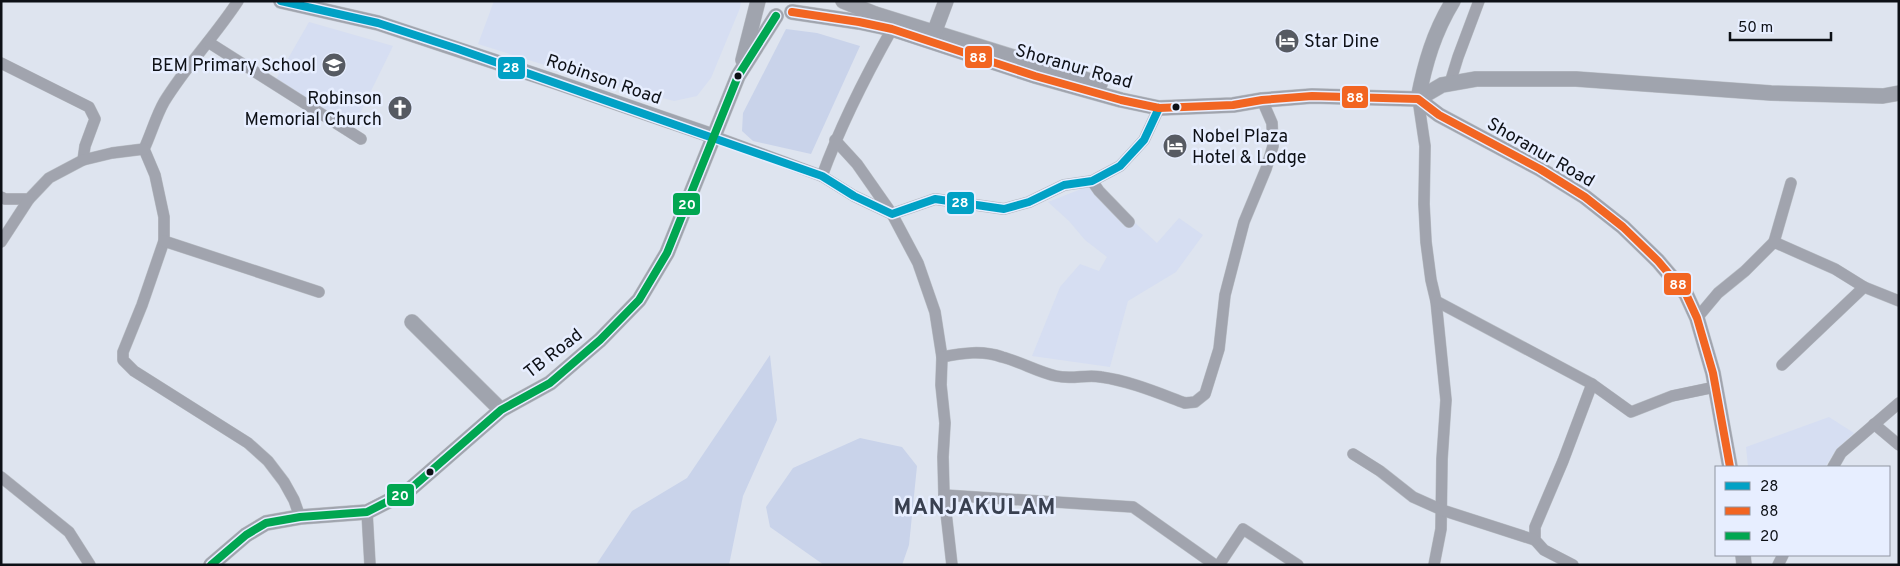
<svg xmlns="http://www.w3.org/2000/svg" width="1900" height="566" font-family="Overpass,sans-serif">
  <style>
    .built { fill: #d6def2 }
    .green { fill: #c9d3ea }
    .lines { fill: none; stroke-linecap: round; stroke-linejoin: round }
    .street-casing { stroke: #babfc6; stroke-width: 12 }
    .secondary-casing { stroke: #babfc6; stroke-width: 16 }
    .street { stroke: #a1a4ae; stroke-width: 11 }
    .secondary { stroke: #a0a4ae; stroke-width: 15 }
    .bus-1-casing { stroke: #e7eeff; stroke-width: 11 }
    .bus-2-casing { stroke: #e7eeff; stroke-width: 11 }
    .bus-3-casing { stroke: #e7eeff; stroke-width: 11 }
    .bus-1 { stroke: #01a1c5; stroke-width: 8 }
    .bus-2 { stroke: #f26522; stroke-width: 8 }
    .bus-3 { stroke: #00a651; stroke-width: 8 }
    .bus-dot { fill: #0d1016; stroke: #e7eeff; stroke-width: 2 }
    .labels { text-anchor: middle; stroke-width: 5; stroke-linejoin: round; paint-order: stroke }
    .poi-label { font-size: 18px; fill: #0d1016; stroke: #e7eeff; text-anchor: start }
    .street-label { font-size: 18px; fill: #0d1016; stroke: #e7eeff }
    .district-label { font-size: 22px; font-weight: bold; letter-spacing: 1px; fill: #394050; stroke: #e7eeff }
    .line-badge { stroke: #e7eeff; stroke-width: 2 }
    .badge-label { font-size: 14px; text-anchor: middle; font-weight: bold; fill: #fff }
  </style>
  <rect width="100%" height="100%" fill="#dee4ef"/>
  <!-- built -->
  <g class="built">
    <path d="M494,1H741L740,8L711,78L697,96L674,101L589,79L478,44Z"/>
    <path d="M309,22L393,46L352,130L274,83Z"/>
    <path d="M1099,182L1133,221L1157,243L1179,218L1203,235L1176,272L1128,301L1110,367L1032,356L1060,287L1080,264L1099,271L1107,257L1085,240L1069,221L1048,202Z"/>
    <path d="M1829,417L1854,433L1836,450L1825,467H1748L1746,447Z"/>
  </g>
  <!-- green -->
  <g class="green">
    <path d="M786,29L817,33L860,46L811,154L753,141L742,131L743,113Z"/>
    <path d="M770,355L777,420L743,496L729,565H596L632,511L687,478Z"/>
    <path d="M860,438L902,447L917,466L909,545L902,565H824L770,527L766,507L793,468Z"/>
  </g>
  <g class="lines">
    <defs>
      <g id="street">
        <path d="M238,1C215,36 186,66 164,102C156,116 151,134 144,149L155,175L164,217V241L142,305L123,352V360L134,371L248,443L268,461L284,482L294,500L300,517"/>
        <path d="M208,42L361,139"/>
        <path d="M1,63L89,107L95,119L85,146L83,160"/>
        <path d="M1450,83L1458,57L1479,1"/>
        <path d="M1418,99L1425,146L1424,204L1426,242L1431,280L1436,301L1446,400L1442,459L1441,529L1434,565"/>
        <path d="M713,136L822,176L854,196L892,214L935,199L1004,209L1029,202L1064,185L1092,181L1120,166L1144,140L1159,108"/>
        <path d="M835,140L857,164L892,214L918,263L935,312L942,357L941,385L945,423L943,457L944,495L952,565"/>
        <path d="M822,176C841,124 865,77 892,29"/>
        <path d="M1092,181L1099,191L1129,222"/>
        <path d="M1,197L5,199H29L49,178L83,160L112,153L144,149"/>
        <path d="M164,241L319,292"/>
        <path d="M1,242L29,199"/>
        <path d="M1774,242L1791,183"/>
        <path d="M1864,287L1899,301"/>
        <path d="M1436,301L1592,384L1563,461L1535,527V540L1544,550L1573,565"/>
        <path d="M1697,318L1718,293L1745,271L1774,242L1835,269L1864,287L1782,365"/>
        <path d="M942,357C962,353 983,350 1002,357C1021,362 1038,372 1056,376C1072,380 1086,374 1101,377C1130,381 1158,393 1185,403L1195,402L1205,394L1219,349L1225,295L1244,222L1266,169L1273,146L1272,123L1262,100"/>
        <path d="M1592,384L1631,412L1672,396L1715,387"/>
        <path d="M1874,424L1899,445"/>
        <path d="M1353,454L1380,471L1413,497L1442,510L1535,540"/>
        <path d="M1833,467L1841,453L1899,403"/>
        <path d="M1,477L69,532L90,565"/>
        <path d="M944,495L1133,507L1215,565"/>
        <path d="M367,512L370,565"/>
        <path d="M1219,565L1243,529L1298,565"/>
        <path d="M1778,565L1783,555"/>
      </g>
      <g id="secondary">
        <path d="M281,1L378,23L556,82L713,136"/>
        <path d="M843,1L875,14L1100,84"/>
        <path d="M792,12L859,22L892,29L1035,76L1121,100L1159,108L1233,105L1262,100L1312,96L1418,99L1439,115L1540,169L1585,197L1623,227L1658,261L1686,294L1697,318L1713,373L1730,467"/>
        <path d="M931,41L946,1"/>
        <path d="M743,60L758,1"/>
        <path d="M1418,99L1442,85L1476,79H1576L1771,93L1883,96L1899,93"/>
        <path d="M1418,99C1425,63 1434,32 1453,1"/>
        <path d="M412,322L501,410"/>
        <path d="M1743,555L1744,565"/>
        <path d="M211,565L246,535L266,523L300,517L367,512L408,491L501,410L550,383L600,340L639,300L667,253L738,76L776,16"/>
      </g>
    </defs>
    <!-- street casing -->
    <use href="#street" class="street-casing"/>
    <!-- secondary casing -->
    <use href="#secondary" class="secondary-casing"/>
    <!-- street -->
    <use href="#street" class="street"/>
    <!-- secondary -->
    <use href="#secondary" class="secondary"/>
    <defs>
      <path id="bus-1" d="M281,1L378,23L458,49L822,176L854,196L892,214L935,199L1004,209L1029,202L1064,185L1092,181L1120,166L1144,140L1159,108"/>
      <path id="bus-2" d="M792,12L859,22L892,29L1035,76L1121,100L1159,108L1233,105L1262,100L1312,96L1418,99L1439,115L1540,169L1585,197L1623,227L1658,261L1686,294L1697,318L1713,373L1730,467"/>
      <path id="bus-3" d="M211,565L246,535L266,523L300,517L367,512L408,491L501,410L550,383L600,340L639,300L667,253L738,76L776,16"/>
    </defs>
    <!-- bus-1 casing -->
    <use href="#bus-1" class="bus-1-casing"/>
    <!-- bus-2 casing -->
    <use href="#bus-2" class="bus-2-casing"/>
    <!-- bus-3 casing -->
    <use href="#bus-3" class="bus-3-casing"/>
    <!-- bus-1 -->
    <use href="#bus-1" class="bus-1"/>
    <!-- bus-2 -->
    <use href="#bus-2" class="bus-2"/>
    <!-- bus-3 -->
    <use href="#bus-3" class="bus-3"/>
  </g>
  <!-- icons -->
  <defs>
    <symbol id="hotel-disc" viewBox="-11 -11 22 22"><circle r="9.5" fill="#565a62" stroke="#e7eeff"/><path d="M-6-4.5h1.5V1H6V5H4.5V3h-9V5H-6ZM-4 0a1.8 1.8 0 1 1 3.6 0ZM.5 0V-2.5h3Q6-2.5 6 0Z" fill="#fff"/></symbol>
    <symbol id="school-disc" viewBox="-11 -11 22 22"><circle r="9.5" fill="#565a62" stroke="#e7eeff"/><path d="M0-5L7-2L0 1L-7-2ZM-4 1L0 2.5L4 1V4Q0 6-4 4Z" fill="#fff"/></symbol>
    <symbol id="church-disc" viewBox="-11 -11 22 22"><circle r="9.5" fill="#565a62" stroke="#e7eeff"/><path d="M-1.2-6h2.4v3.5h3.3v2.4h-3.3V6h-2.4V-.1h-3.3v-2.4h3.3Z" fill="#fff"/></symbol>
  </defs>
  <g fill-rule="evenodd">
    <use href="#hotel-disc" x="1273" y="27" width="28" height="28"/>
    <use href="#school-disc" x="320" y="51" width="28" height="28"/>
    <use href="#church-disc" x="386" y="94" width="28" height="28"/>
    <use href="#hotel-disc" x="1161" y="132" width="28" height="28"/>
  </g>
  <!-- markers -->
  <g class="bus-dot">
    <circle cx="738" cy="76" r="4.5"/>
    <circle cx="1176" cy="107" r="4.5"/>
    <circle cx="430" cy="472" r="4.5"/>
  </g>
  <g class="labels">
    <!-- poi labels -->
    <g class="poi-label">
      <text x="1304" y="47">Star Dine</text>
      <text x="316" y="71" text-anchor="end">BEM Primary School</text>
      <text x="382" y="104" text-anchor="end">Robinson<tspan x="382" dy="21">Memorial Church</tspan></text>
      <text x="1192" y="142">Nobel Plaza<tspan x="1192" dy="21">Hotel &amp; Lodge</tspan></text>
    </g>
    <!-- street labels -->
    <g class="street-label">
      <text transform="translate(1074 66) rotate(16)" y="6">Shoranur Road</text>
      <text transform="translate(604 79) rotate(19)" y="6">Robinson Road</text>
      <text transform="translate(1541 152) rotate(30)" y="6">Shoranur Road</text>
      <text transform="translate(553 353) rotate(-38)" y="6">TB Road</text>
    </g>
    <!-- district labels -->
    <g class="district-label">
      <text x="975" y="514">MANJAKULAM</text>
    </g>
  </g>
  <g class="line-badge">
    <rect x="964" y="45" width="29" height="24" rx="5" fill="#f26522"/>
    <rect x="497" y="56" width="29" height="24" rx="5" fill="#01a1c5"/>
    <rect x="1341" y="85" width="28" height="24" rx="5" fill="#f26522"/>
    <rect x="946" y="191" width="29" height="24" rx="5" fill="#01a1c5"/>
    <rect x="672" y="192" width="29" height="24" rx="5" fill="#00a651"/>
    <rect x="1663" y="272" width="29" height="24" rx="5" fill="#f26522"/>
    <rect x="386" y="483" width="29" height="24" rx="5" fill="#00a651"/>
  </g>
  <g class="badge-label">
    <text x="978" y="62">88</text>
    <text x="511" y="72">28</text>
    <text x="1355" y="102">88</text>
    <text x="960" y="207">28</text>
    <text x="687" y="209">20</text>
    <text x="1678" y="289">88</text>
    <text x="400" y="500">20</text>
  </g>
  <!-- border -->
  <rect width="1900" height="566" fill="none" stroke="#0d1016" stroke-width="5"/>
  <!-- legend -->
  <rect x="1715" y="466" width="175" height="90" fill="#e7eeff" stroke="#9095a2"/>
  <rect x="1725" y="482" width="25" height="8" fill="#01a1c5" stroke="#9095a2"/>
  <text x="1760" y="491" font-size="15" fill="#0d1016">28</text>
  <rect x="1725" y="507" width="25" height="8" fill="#f26522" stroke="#9095a2"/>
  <text x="1760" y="516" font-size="15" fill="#0d1016">88</text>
  <rect x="1725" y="532" width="25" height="8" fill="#00a651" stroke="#9095a2"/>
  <text x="1760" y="541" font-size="15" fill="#0d1016">20</text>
  <!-- scale -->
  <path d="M1730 32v8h101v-8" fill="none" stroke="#0d1016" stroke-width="2.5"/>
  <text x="1738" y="32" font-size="15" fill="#0d1016" stroke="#e7eeff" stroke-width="4" paint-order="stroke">50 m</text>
</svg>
